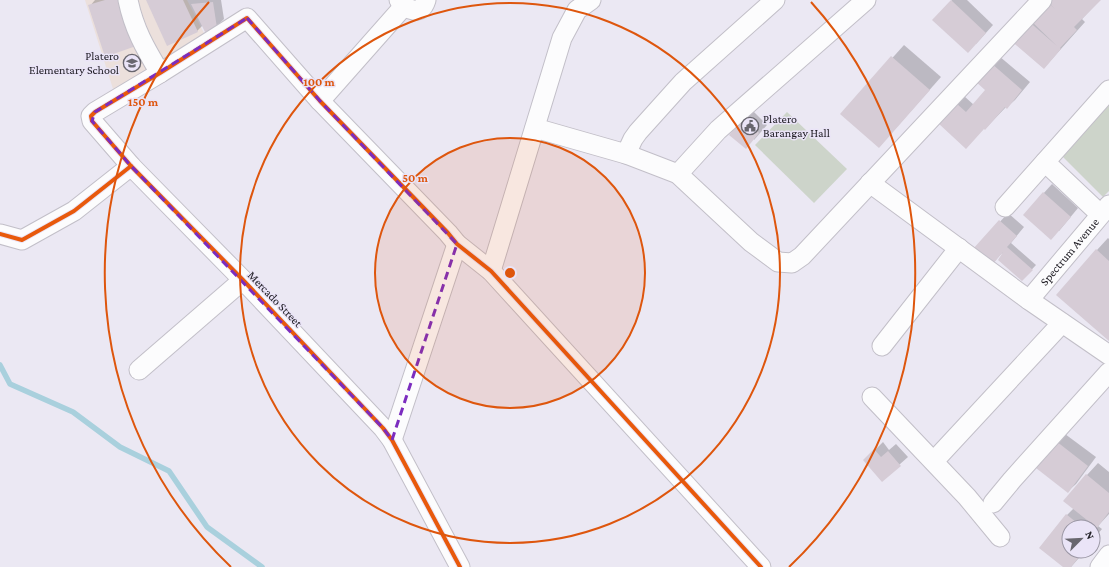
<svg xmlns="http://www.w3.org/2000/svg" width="1109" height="567" font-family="'Crimson Pro',serif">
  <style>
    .education { fill: #ece0dc }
    .green { fill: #cdd4ca }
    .shadow { fill: #0003 }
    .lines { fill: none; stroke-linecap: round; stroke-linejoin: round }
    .stream { stroke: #a9d0dd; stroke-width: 5.5 }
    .building { fill: #d6ccd6 }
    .minor-casing { stroke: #c2bfc8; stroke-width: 21 }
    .minor { stroke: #fcfcfd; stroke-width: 19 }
    .cycleway-casing { stroke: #eae4f7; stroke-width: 6 }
    .cycleway { stroke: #e8590c; stroke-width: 4 }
    .marked { fill: none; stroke: #7b2cbf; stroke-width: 3; stroke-dasharray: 8 5; stroke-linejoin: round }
    .ring { fill: none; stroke: #de560d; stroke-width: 2 }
    .labels { text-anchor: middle; stroke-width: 3; stroke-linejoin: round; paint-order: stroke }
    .poi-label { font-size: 12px; fill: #222027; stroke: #eae4f7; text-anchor: end }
    .street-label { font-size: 12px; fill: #222027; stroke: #eae4f7 }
    .centre { fill: #de560d; stroke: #eae4f7; stroke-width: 2 }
    .ring-label { font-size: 12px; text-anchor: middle; font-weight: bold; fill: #de560d; stroke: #eae4f7; stroke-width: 3; stroke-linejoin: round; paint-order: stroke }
  </style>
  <rect width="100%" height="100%" fill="#ebe8f3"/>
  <!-- education -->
  <path class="education" d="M85,0H187L206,37L113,89Z"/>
  <!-- green -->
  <g class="green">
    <path d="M1109,102V191L1103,197L1062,156Z"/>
    <path d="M787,112L847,169L814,203L755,145Z"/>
  </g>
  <!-- shadow -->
  <g class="shadow">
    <path d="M95,0H136L90,6Z"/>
    <path d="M147,0H221L224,19L216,27L203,25L197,31Z"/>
    <path d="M952,0H967L993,25L976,44L934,20Z"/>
    <path d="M1046,0H1100L1082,19L1085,22L1044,68L1010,39Z"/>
    <path d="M904,45L941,77L879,147L842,114Z"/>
    <path d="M999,56L1030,82L1015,100L1007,107H1006L985,129L939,123L964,96L974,105L987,90L976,81Z"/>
    <path d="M753,111L767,125L754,140L745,119Z"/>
    <path d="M1052,184L1078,208L1059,231L1024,215Z"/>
    <path d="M1008,213L1024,227L1011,243L1036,265L1022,280L1002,253L992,264L975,249Z"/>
    <path d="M1108,238L1109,239V340L1097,250Z"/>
    <path d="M1065,434L1096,457L1076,484L1068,491L1037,467Z"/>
    <path d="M883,442L889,450L896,444L908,457L882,480L865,460Z"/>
    <path d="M1098,463L1109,472V514L1098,526L1102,529L1093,540V527H1069V551H1085L1071,567H1064L1067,515L1074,508L1087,475Z"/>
  </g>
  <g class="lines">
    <!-- stream -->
    <path class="stream" d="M0,365L10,384L73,412L120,447L169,471L207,527L262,567"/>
  </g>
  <!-- building -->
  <g class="building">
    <path d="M105,0H121L136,46L105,57L88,5Z"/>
    <path d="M146,0H183L198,32L167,46Z"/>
    <path d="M951,0L986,33L968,53L932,20Z"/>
    <path d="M1045,0L1055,9L1046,0H1101L1074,27L1077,30L1060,48L1061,49L1044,69L1009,39L1026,19L1057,46L1028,18Z"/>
    <path d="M213,2L217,28L205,32L191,4Z"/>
    <path d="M891,56L930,90L879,148L840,114Z"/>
    <path d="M991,63L1022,90L1007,109L1005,107L985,130L984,129L966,149L938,123L956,103L966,112L985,90L975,81Z"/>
    <path d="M744,118L759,133L746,149L729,135Z"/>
    <path d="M1043,192L1071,217L1051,240L1023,215Z"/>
    <path d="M999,220L1017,236L1007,247L1033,270L1022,281L998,260L1003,252L992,265L973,249Z"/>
    <path d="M1096,249L1109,261V341L1056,295Z"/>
    <path d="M1056,441L1088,466L1068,493L1036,468Z"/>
    <path d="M874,449L881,457L888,451L901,466L882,482L863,460Z"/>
    <path d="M1086,474L1109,493V512L1097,528L1063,501Z"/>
    <path d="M1066,514L1082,527H1069V551H1084L1071,567H1063L1039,548Z"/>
  </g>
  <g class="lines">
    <defs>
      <g id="minor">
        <path d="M128,0C134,29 145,48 160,73"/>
        <path d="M399,0C407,10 421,17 426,0"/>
        <path d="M320,101L404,6"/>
        <path d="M535,128L626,154L678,174L751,242L778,262L792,263L802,256L1042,0"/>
        <path d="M626,154L633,139L638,132L683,82L775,0"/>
        <path d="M1045,162L1100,214"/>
        <path d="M131,166L92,121L91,116L95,112L160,73L247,18L320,101L448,233L457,244L491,271L761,567"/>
        <path d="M678,174L718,130L866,0"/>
        <path d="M870,183L1029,300L1109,355"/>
        <path d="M1005,207L1109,90"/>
        <path d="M0,234L22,240L74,211L131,166L243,280L383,428L392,440L460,567"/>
        <path d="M491,271L562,38L577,10L591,0"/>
        <path id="s1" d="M1029,300L1109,205"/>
        <path d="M882,346L959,248"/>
        <path d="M139,370L243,280"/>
        <path d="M872,397L967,497L1000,537"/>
        <path d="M392,440L457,244"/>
        <path d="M934,461L1062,323"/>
        <path d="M993,503L1012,480L1109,372"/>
        <path d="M1100,567L1109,555"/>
      </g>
    </defs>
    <!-- minor casing -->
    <use href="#minor" class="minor-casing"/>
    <!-- minor -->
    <use href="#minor" class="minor"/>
    <defs>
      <g id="cycleway">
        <path d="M131,166L92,121L91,116L95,112L160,73L247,18L320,101L448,233L457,244L491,271L761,567"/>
        <path d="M0,234L22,240L74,211L131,166L243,280L383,428L392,440L460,567"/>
      </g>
    </defs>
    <!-- cycleway casing -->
    <use href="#cycleway" class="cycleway-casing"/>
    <!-- cycleway -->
    <use href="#cycleway" class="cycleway"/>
  </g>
  <!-- marked area -->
  <path class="marked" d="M247,18L320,101L457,244L392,440L383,428L131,166L92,121L95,112Z"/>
  <!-- distance rings -->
  <circle cx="510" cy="273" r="135" fill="#de560d" fill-opacity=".12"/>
  <g class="ring">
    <circle cx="510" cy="273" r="135"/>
    <circle cx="510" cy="273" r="270"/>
    <path d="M231 567A405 405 0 0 1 209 2M811 2A405 405 0 0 1 789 567"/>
  </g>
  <!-- icons -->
  <defs>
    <symbol id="school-ring" viewBox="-11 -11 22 22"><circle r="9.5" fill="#eae4f7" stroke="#68666e" stroke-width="1.5"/><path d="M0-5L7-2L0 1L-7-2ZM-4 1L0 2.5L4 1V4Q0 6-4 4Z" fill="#68666e"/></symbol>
    <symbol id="civic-ring" viewBox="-11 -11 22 22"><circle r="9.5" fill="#eae4f7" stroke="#68666e" stroke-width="1.5"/><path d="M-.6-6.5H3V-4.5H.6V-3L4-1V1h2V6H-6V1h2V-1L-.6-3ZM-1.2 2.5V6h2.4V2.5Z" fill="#68666e"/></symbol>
  </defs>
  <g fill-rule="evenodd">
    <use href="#school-ring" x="122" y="53" width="20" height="20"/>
    <use href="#civic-ring" x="740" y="116" width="20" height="20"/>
  </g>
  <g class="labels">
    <!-- poi labels -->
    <g class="poi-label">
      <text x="119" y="60">Platero<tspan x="119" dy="14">Elementary School</tspan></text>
      <text x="763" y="123" text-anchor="start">Platero<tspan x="763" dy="14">Barangay Hall</tspan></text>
    </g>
    <!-- street labels -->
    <g class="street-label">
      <text dy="4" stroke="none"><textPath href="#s1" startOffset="63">Spectrum Avenue</textPath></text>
      <text transform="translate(275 299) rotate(46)" y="4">Mercado Street</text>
    </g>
  </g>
  <circle cx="510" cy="273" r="6" class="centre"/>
  <g class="ring-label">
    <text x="319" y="86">100 m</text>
    <text x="143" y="106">150 m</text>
    <text x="415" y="182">50 m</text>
  </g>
  <!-- north arrow -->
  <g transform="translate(1081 539) rotate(66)"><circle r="19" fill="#eae4f7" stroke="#9a96a4"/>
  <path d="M0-3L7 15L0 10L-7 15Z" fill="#68666e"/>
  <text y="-6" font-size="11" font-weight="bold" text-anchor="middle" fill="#222027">N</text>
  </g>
</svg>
